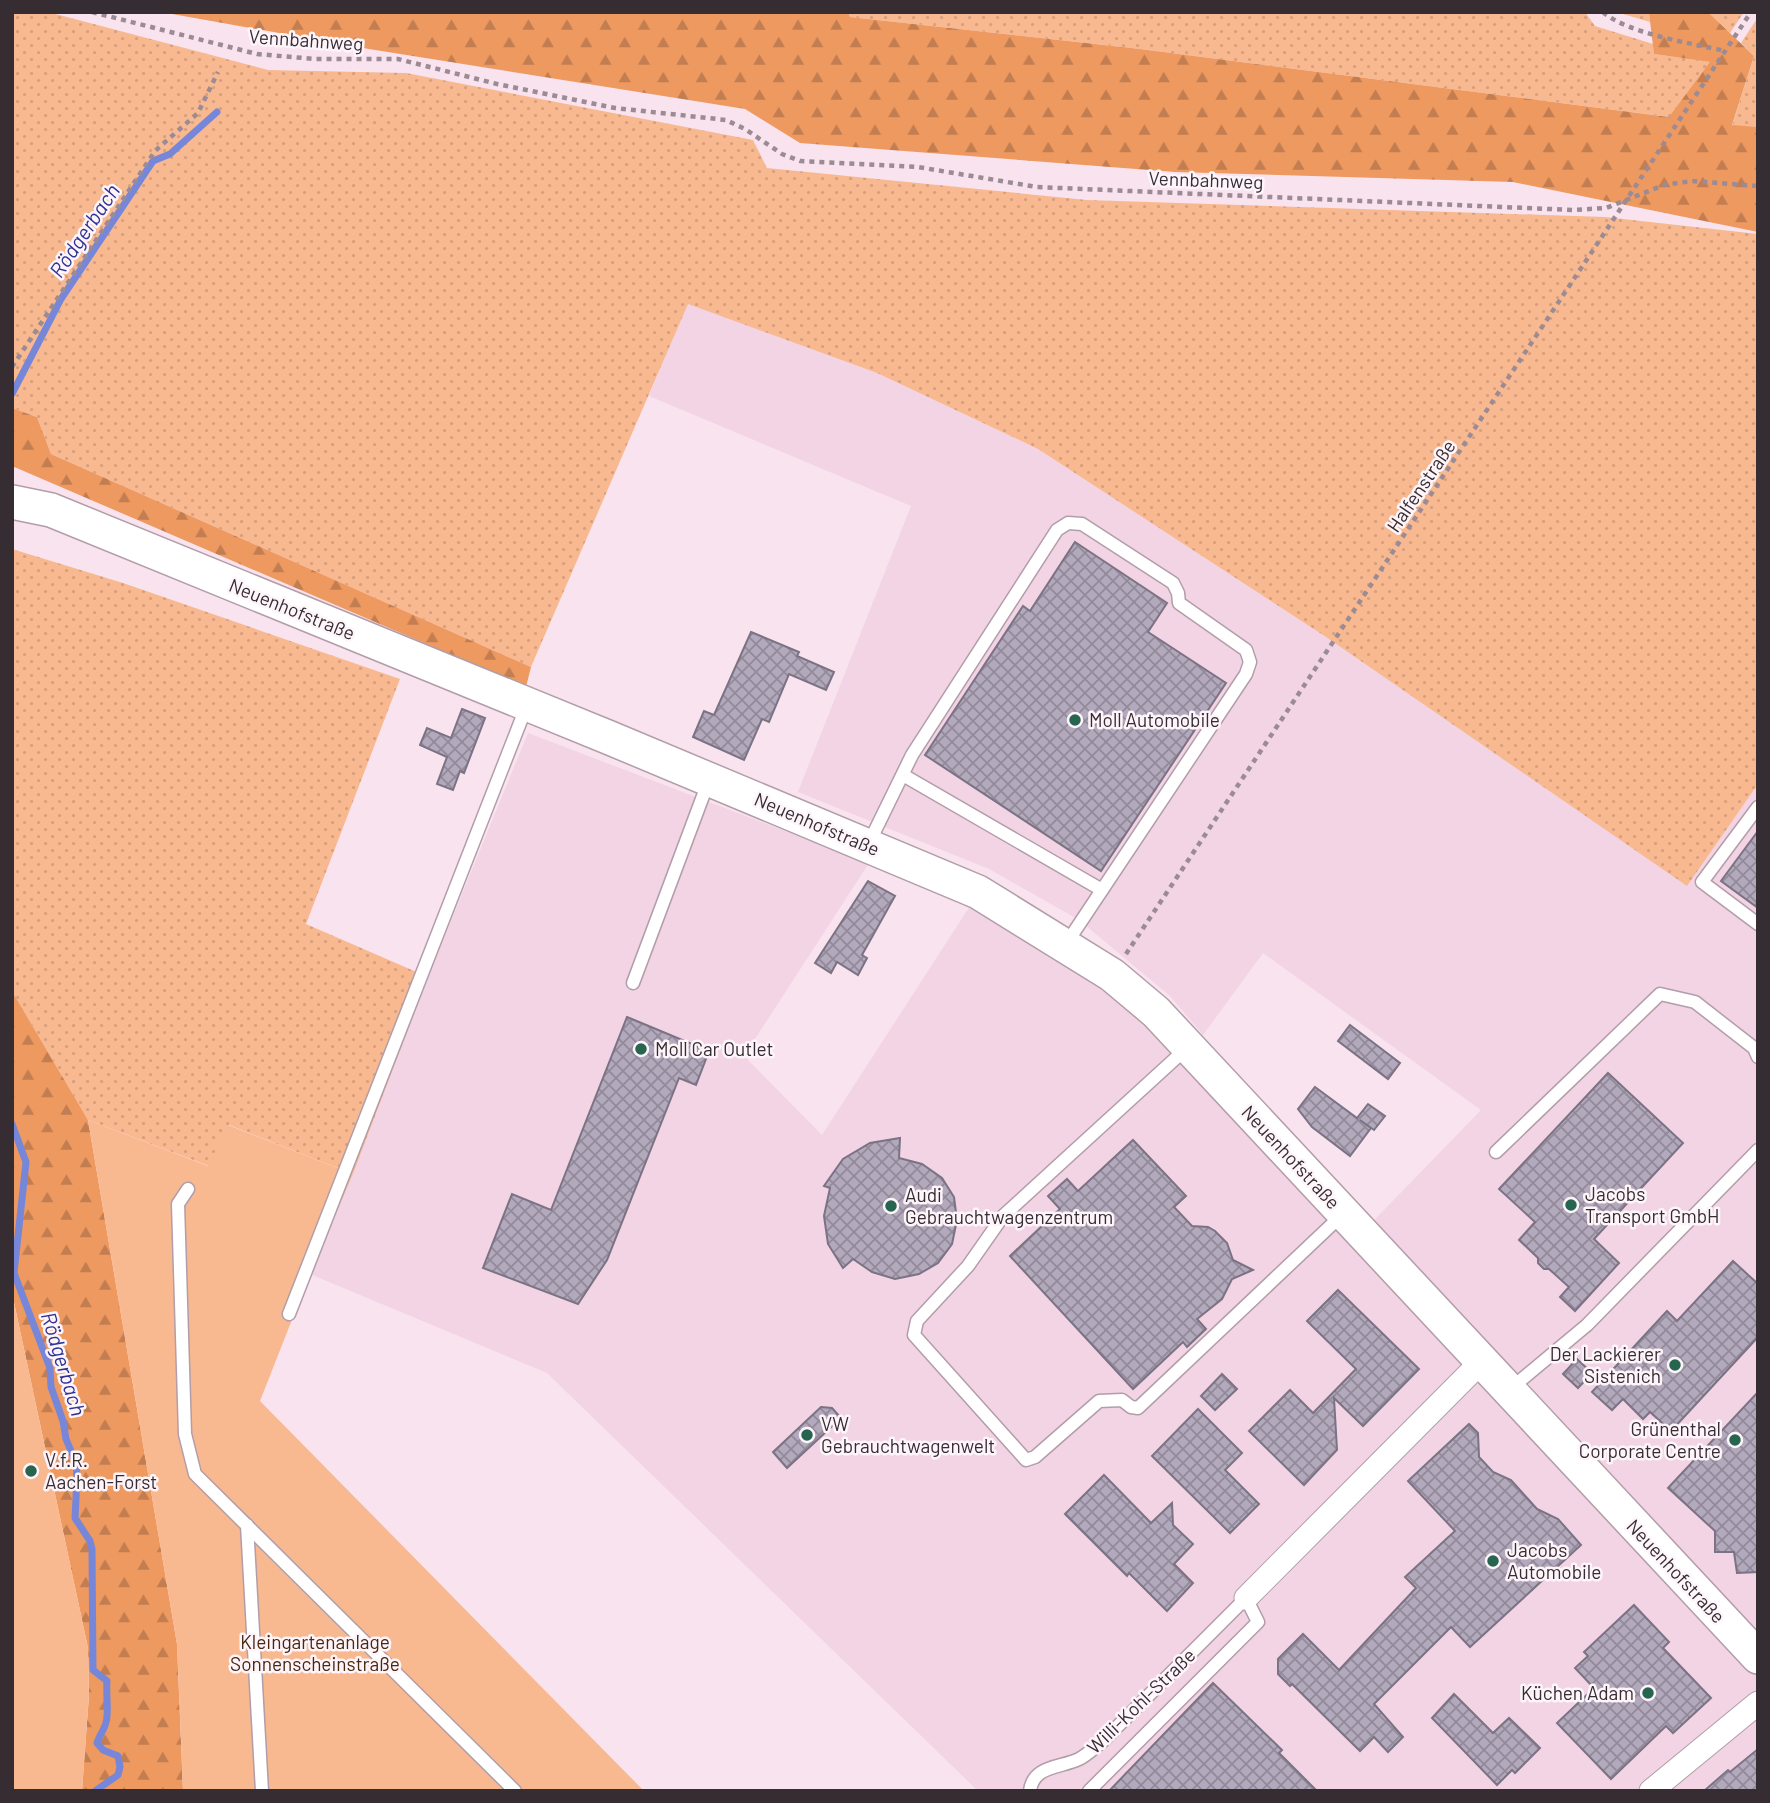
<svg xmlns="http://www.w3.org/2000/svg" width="1770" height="1803" font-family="Barlow,sans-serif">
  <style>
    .built { fill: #f2d4e5 }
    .grass { fill: url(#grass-dots) }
    .forest { fill: url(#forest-firs) }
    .garden { fill: #f9b990 }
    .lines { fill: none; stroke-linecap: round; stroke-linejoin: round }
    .stream { stroke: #7687da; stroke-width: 7 }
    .building { fill: url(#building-cross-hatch); stroke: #7b7284; stroke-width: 2 }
    .lane-casing { stroke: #b29da8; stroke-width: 15 }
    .street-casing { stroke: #b29da8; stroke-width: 25 }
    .secondary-casing { stroke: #b29da8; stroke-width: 36 }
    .path { stroke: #9a8b94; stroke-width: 4.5; stroke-dasharray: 5 5; stroke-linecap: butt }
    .lane { stroke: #fff; stroke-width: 12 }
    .street { stroke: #fff; stroke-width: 23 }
    .secondary { stroke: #fff; stroke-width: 33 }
    .poi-dot { fill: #286551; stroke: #fef5fa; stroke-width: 2.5 }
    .labels { text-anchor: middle; stroke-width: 5; stroke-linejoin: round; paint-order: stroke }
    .street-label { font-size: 19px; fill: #352d32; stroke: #fef5fa }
    .poi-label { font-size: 19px; fill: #352d32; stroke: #fef5fa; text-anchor: start }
    .park-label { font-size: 19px; fill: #4a280f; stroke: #fef5fa }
    .water-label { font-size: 21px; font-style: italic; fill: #2e3495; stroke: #fef5fa }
  </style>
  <defs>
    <pattern id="grass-dots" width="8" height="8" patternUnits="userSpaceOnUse" patternTransform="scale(1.75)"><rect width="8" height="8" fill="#f9b990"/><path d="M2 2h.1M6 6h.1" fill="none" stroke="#d69f7d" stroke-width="1.8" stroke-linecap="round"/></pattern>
    <pattern id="forest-firs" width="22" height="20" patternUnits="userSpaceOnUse" patternTransform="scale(1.75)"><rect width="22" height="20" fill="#ee9960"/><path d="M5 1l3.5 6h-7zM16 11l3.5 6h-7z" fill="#c27d50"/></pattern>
    <pattern id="building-cross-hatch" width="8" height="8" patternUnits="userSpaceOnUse" patternTransform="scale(1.75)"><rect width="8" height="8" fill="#b2a9bc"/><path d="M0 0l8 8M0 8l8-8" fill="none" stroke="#928a99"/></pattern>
  </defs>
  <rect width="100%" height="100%" fill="#f9e3ef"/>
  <!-- built -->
  <path class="built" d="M687,303L877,373L1038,449L1326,637L1687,885L1758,784V1791H978L547,1373L310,1274L353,1174L428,977L528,733L869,863L744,1056L822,1135L970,906L1116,992L1184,1055L1350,1245L1481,1110L1263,953L1203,1035L1170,996L1079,920L989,869L798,792L911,506L649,396Z"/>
  <!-- grass -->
  <g class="grass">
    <path d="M12,12H48L268,70L406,73L753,140L767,168L1087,200L1605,217L1758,234V784L1687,886L1326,637L1038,449L877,373L688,304L531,667L51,454L37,417L12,408Z"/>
    <path d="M848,12H1585L1595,26L1653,44L1654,54L1711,62L1670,117L1140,49L850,17Z"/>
    <path d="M1616,12H1744L1730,33L1710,14L1649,13L1650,22Z"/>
    <path d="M1758,17V127L1732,126L1754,56L1741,43Z"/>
    <path d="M12,549L123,583L400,679L306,924L428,977L353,1174L229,1125L209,1166L88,1120L12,991Z"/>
  </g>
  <!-- forest -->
  <g class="forest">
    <path d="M161,12H848L850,17L1140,49L1669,117L1710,62L1654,54L1649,13L1710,14L1754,56L1732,125L1758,127V232L1513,182L1175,172L800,143L745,109L369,49Z"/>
    <path d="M12,408L37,417L51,454L531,667L526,687L12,466Z"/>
    <path d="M12,991L88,1120L177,1644L183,1791H82L89,1695L88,1648L12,1293Z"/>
  </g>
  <!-- garden -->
  <g class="garden">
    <path d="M88,1120L208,1166L228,1125L353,1174L310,1274L260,1401L644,1791H183L177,1644Z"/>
    <path d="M12,1293L88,1648L89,1695L82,1791H12Z"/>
  </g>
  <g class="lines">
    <!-- stream -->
    <g class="stream">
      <path d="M12,394L61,299L153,161L170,154L217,112"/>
      <path d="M12,1124L26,1162L14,1273L50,1368L51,1387L63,1421L66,1439L76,1463L77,1478L75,1518L90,1541L92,1549L93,1670L107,1681C106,1693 108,1704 107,1716C107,1727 100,1733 97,1743L103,1750L118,1756L120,1767L118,1775L95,1791"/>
    </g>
  </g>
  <!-- building -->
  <g class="building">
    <path d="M1075,542L1167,603L1148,632L1226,683L1101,871L925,755L1023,606L1030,611Z"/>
    <path d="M751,632L799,652L797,656L834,672L826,690L789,674L769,722L762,719L744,760L693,737L704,711L714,715Z"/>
    <path d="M462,709L485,718L464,773L460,771L453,790L437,784L447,757L420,745L427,728L451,738Z"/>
    <path d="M1758,831V908L1721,881Z"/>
    <path d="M868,881L895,896L862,955L867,958L858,975L837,962L831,973L815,963Z"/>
    <path d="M627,1017L709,1051L696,1085L679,1078L607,1260L578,1304L483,1268L512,1194L551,1210Z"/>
    <path d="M1350,1025L1400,1063L1388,1079L1338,1041Z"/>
    <path d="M1608,1073L1683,1143L1594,1239L1619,1263L1575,1311L1560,1297L1569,1287L1549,1269H1544L1538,1263V1258L1519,1240L1535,1222L1499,1189Z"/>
    <path d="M1315,1087L1357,1118L1368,1104L1385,1116L1374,1130L1360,1120L1371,1128L1350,1156L1312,1127L1298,1109Z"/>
    <path d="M900,1138L899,1158L922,1164L942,1178L954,1197L957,1220L952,1244L938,1263L919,1274L895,1279L872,1272L853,1259L843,1268L828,1244L824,1216L830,1188L824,1186L843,1159L870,1143Z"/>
    <path d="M1133,1140L1186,1196L1174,1207L1192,1226L1208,1227L1215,1231L1227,1243L1233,1260L1253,1270L1232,1279L1222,1299L1197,1319L1206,1329L1187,1347L1183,1342L1133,1389L1010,1256L1060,1209L1048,1196L1067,1179L1078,1191Z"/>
    <path d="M1733,1261L1758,1284V1337L1671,1431L1650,1412L1643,1419L1623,1399L1612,1410L1592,1392L1667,1311L1677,1321Z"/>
    <path d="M1338,1290L1419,1369L1363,1426L1334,1398L1337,1450L1304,1485L1249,1431L1290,1390L1313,1413L1356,1369L1307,1321Z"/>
    <path d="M1577,1359L1592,1373L1578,1388L1563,1374Z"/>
    <path d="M1222,1374L1237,1389L1215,1410L1201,1396Z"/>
    <path d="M1758,1392V1572L1737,1573L1734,1552H1715V1531L1668,1488Z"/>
    <path d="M821,1407L832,1408L841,1418L787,1468L773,1452Z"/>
    <path d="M1198,1409L1242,1453L1225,1470L1259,1504L1230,1533L1152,1456Z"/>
    <path d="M1469,1424L1478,1433L1479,1457L1493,1472L1511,1480L1537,1509L1558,1519L1581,1545L1470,1647L1451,1627L1374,1704L1403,1737L1388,1752L1374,1737L1360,1751L1292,1684L1290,1686L1278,1674V1659L1303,1634L1339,1670L1416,1588L1405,1577L1455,1531L1408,1481Z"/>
    <path d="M1104,1475L1151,1523L1172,1503L1173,1525L1193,1544L1174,1564L1193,1583L1167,1611L1129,1573L1127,1576L1065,1514Z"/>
    <path d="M1634,1605L1669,1642L1663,1648L1711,1698L1673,1733L1666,1726L1611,1779L1557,1723L1594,1688L1575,1668L1588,1656L1584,1652Z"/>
    <path d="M1213,1683L1282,1750L1279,1753L1317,1791H1109Z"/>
    <path d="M1454,1694L1493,1733L1509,1718L1540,1748L1515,1773L1512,1770L1497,1785L1432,1718Z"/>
    <path d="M1758,1749V1791H1704L1728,1770L1730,1772Z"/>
  </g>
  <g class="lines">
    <defs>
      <g id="lane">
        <path d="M903,775L1102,890"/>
        <path d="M1758,807L1702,882L1758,924"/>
        <path d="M868,845L912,755L1057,530L1068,523L1082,524L1173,583L1178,593L1179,603L1246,650L1250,662L1246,674L1066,944"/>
        <path d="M633,983L709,780"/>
        <path d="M1188,1047L1003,1216L968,1266L917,1321L914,1335L1026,1460L1035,1457L1099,1401L1122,1400L1131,1407L1138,1408L1343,1214"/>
        <path d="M1496,1152L1660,994L1695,1002L1754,1048L1758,1057"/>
        <path d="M188,1189L178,1204L185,1434L195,1474L515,1791"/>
        <path d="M289,1314L527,705"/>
        <path d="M1509,1390L1587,1325L1758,1150"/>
        <path d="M247,1525L262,1791"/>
        <path d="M1030,1791C1033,1765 1061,1768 1079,1759C1087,1755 1095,1747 1102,1742L1246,1598L1258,1622L1089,1791"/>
      </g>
      <g id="street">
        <path d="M1246,1598L1482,1361"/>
        <path d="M1651,1791L1758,1703"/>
      </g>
      <path id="secondary" d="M12,502L51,510L610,738L978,892L1112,975L1156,1012L1758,1657"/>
    </defs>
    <!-- lane casing -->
    <use href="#lane" class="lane-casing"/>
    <!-- street casing -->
    <use href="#street" class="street-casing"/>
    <!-- secondary casing -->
    <use href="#secondary" class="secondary-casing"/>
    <!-- path -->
    <g class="path">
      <path d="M92,12L257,54L315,59H398L497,84L615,108L726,120L745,129L782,154L800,161L918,167L1037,187L1573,210L1606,208L1664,185L1692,181L1758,186"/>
      <path d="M1603,12C1628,34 1691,43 1725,51"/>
      <path d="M12,367L155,151L198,113L218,72"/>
      <path d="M1126,954L1751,12"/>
    </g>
    <!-- lane -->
    <use href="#lane" class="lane"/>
    <!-- street -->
    <use href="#street" class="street"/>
    <!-- secondary -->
    <use href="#secondary" class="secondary"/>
  </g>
  <!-- markers -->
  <g class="poi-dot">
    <circle cx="1075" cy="720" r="7"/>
    <circle cx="641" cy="1049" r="7"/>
    <circle cx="1571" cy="1205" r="7"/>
    <circle cx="891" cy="1206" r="7"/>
    <circle cx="1675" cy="1365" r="7"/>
    <circle cx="807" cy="1435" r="7"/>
    <circle cx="1735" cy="1440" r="7"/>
    <circle cx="31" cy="1471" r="7"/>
    <circle cx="1493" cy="1561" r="7"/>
    <circle cx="1648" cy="1693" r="7"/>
  </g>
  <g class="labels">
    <!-- street labels -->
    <g class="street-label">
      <text transform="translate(306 40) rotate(4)" y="7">Vennbahnweg</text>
      <text transform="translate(1206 180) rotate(2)" y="7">Vennbahnweg</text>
      <text transform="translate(1421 486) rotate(-56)" y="7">Halfenstraße</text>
      <text transform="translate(292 609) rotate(22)" y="7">Neuenhofstraße</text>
      <text transform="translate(817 824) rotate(23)" y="7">Neuenhofstraße</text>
      <text transform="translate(1291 1157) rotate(47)" y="7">Neuenhofstraße</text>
      <text transform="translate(1676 1571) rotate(47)" y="7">Neuenhofstraße</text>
      <text transform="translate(1141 1701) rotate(-44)" y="7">Willi-Kohl-Straße</text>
    </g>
    <!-- poi labels -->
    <g class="poi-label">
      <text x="1089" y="727">Moll Automobile</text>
      <text x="655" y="1056">Moll Car Outlet</text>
      <text x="1585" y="1201">Jacobs<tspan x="1585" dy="22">Transport GmbH</tspan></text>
      <text x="905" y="1202">Audi<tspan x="905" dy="22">Gebrauchtwagenzentrum</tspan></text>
      <text x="1661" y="1361" text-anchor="end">Der Lackierer<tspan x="1661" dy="22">Sistenich</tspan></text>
      <text x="821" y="1431">VW<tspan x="821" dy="22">Gebrauchtwagenwelt</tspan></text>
      <text x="1721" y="1436" text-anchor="end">Grünenthal<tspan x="1721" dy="22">Corporate Centre</tspan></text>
      <text x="45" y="1467">V.f.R.<tspan x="45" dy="22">Aachen-Forst</tspan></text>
      <text x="1507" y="1557">Jacobs<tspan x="1507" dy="22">Automobile</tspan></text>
      <text x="1634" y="1700" text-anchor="end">Küchen Adam</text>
    </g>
    <!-- park labels -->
    <g class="park-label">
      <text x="315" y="1649">Kleingartenanlage<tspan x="315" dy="22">Sonnenscheinstraße</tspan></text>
    </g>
    <!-- water labels -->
    <g class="water-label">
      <text transform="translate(85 231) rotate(-56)" y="7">Rödgerbach</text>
      <text transform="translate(63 1364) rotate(73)" y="7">Rödgerbach</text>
    </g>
  </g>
  <!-- border -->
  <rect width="1770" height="1803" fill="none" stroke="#352d32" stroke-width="28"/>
</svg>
